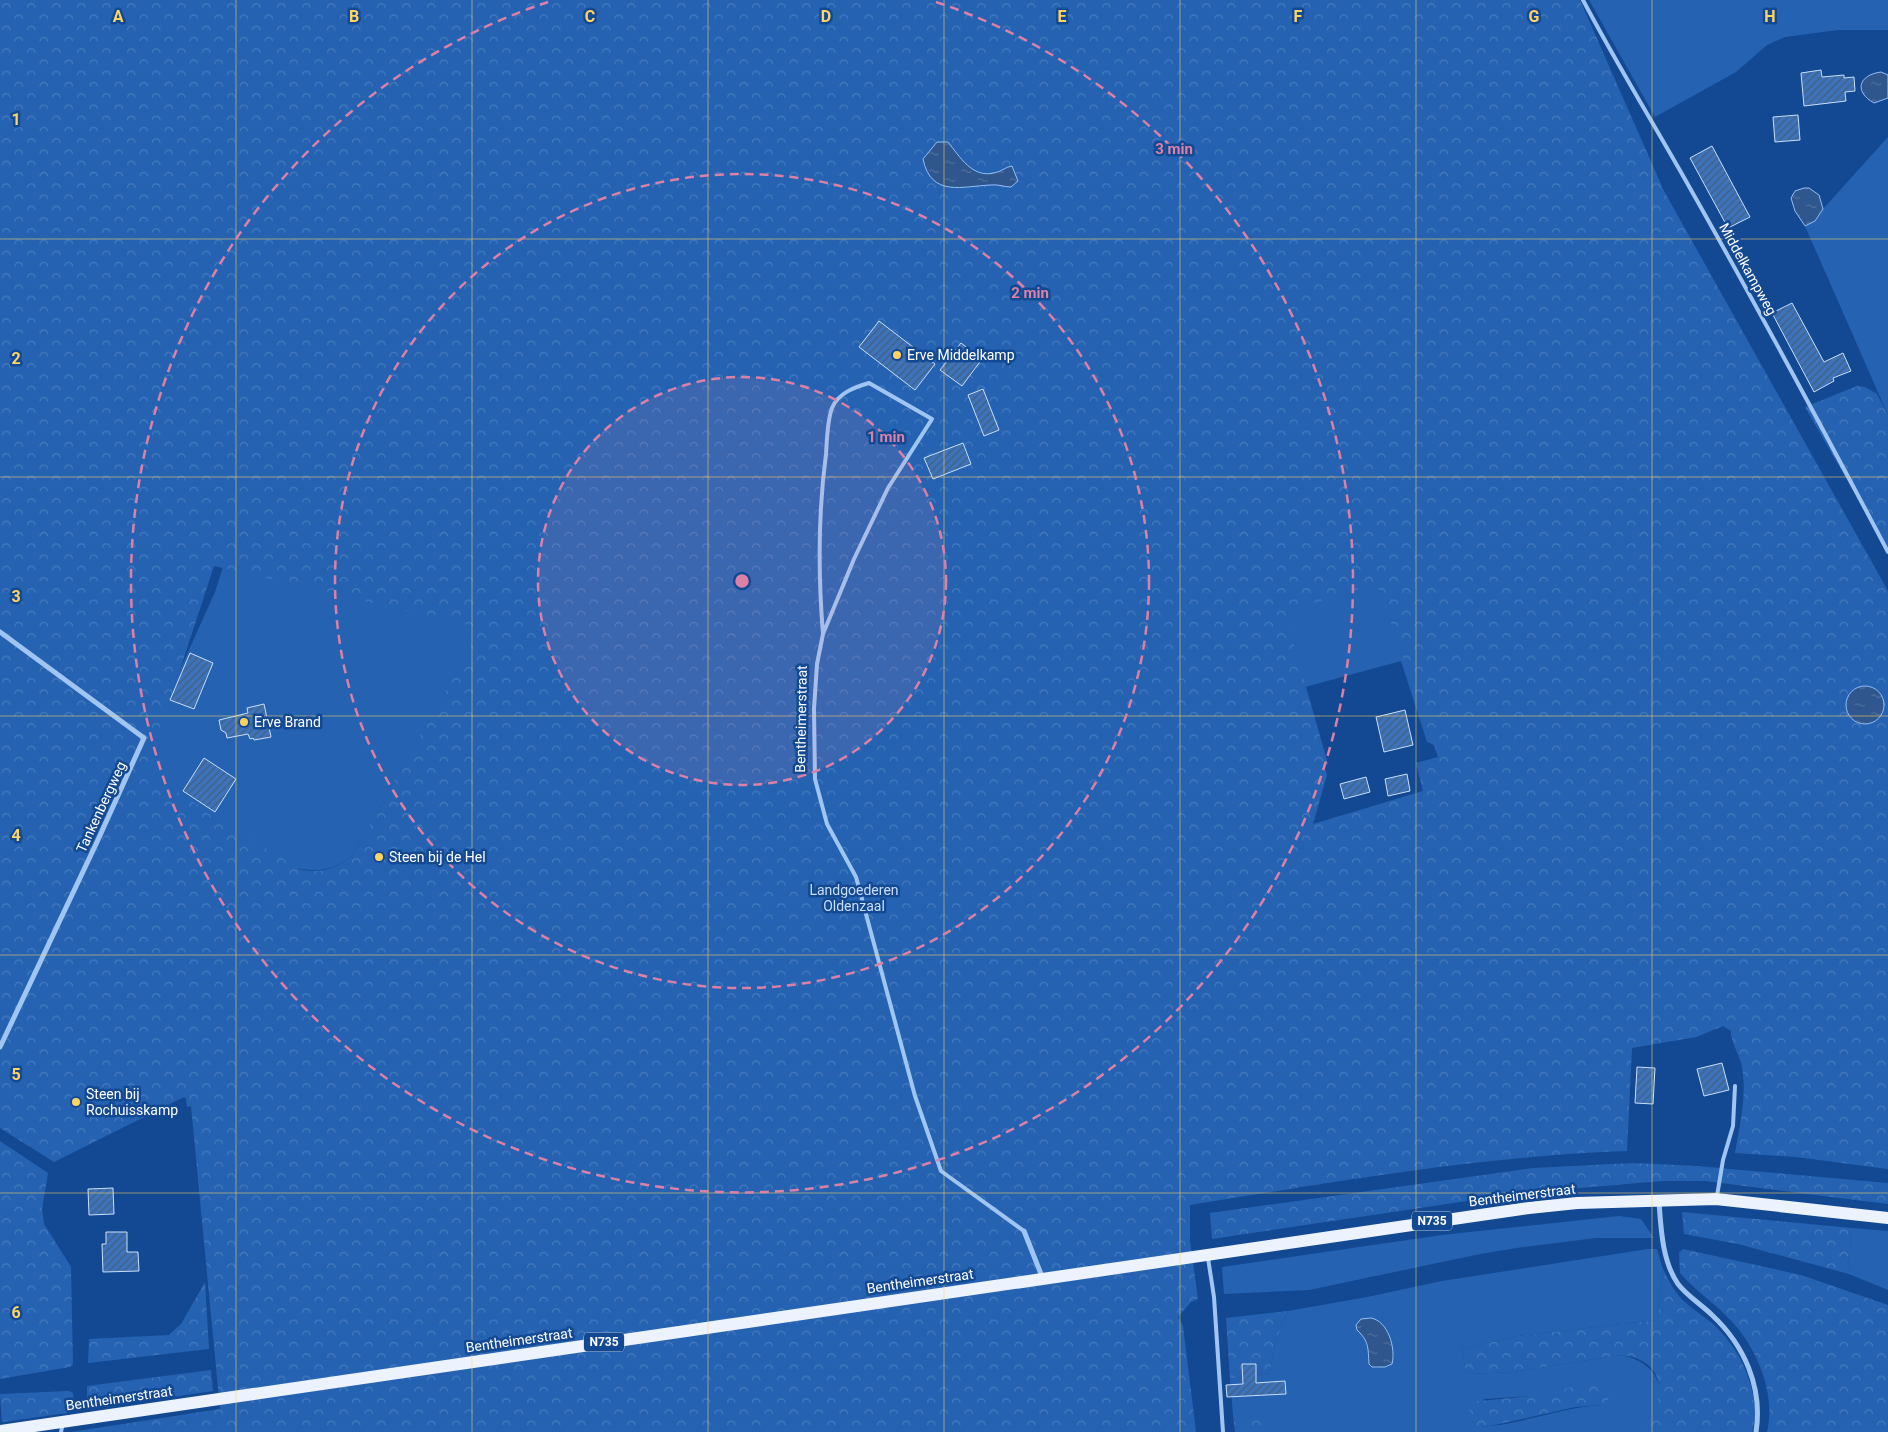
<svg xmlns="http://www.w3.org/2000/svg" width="1888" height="1432" font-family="Roboto,sans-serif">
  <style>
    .grass { fill: #2563b2; fill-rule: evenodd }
    .forest { fill: url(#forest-crowns); fill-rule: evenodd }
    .water { fill: url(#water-ripples); stroke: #93bff5 }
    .building { fill: url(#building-hatch); stroke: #c9dffc }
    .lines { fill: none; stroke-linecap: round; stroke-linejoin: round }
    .lane { stroke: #a1c5f2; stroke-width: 4 }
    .street { stroke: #a1c5f2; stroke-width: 5 }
    .primary { stroke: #ecf3ff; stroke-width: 12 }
    .grid { fill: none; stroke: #ffd462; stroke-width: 1; stroke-opacity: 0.55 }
    .ring { fill: none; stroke: #dd80a5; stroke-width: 2.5; stroke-dasharray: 9 6 }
    .poi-dot { fill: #ffd462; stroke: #134993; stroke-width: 2 }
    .labels { text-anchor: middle; stroke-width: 5; stroke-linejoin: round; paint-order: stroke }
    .shield { fill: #134993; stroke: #b8c8df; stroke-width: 1 }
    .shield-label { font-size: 12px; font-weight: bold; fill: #fff }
    .street-label { font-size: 14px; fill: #fff; stroke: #134993 }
    .poi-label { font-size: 14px; fill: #fff; stroke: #134993; text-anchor: start }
    .park-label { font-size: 14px; fill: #c9dffc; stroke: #134993 }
    .grid-label { font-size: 16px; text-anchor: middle; font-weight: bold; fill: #ffd462; stroke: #134993; stroke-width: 5; stroke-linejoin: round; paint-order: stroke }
    .centre { fill: #dd80a5; stroke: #134993; stroke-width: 2.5 }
    .ring-label { font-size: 15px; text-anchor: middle; font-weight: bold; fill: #dd80a5; stroke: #134993; stroke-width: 5; stroke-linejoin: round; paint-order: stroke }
  </style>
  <defs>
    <pattern id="forest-crowns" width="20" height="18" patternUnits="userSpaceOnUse" patternTransform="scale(1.25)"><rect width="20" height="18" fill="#2563b2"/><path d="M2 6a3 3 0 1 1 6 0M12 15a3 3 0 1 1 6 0" fill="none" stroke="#467abe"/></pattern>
    <pattern id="water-ripples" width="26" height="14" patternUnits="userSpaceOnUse" patternTransform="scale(1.25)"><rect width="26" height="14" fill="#30578d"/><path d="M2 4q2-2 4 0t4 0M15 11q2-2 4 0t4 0" fill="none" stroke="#4f709e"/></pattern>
    <pattern id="building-hatch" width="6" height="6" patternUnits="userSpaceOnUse" patternTransform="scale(1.25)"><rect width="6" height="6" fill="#3c73bb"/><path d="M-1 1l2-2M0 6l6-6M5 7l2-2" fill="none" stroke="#455e7e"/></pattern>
  </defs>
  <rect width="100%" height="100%" fill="#134993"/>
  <!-- grass -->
  <g class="grass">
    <path d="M1589,0H1888V30H1838L1785,37L1767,45L1736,72L1655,117Z"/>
    <path d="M1888,137V415L1805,226L1815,221L1823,209Z"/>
    <path d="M1534,534L1441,748L1427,742L1401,661L1305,687L1292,642L1285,603Z"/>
    <path d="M228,551L489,615L352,856C333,872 312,873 289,866L136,768L215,592Z"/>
    <path d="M1619,1216L1641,1219L1654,1238H1596L1523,1247L1480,1254L1309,1290L1224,1294L1222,1267L1442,1235Z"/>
    <path d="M1851,1228L1888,1231V1290L1849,1274Z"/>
    <path d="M1648,1249H1657L1663,1269L1657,1320L1518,1336L1462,1349L1466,1374L1513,1372L1620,1355C1673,1364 1671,1420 1626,1432H1263V1415H1233L1230,1379L1270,1373L1275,1343L1288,1311L1367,1297L1442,1281ZM1371,1318C1389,1321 1389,1341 1394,1356L1377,1368L1369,1364V1345L1361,1319ZM1531,1396L1601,1405C1557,1408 1513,1428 1470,1427L1484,1399Z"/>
  </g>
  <!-- forest -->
  <g class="forest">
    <path d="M0,0H1580L1664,191L1888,591V1169L1796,1157L1735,1153C1740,1124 1747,1096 1742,1067C1740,1055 1730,1041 1731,1031L1723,1026L1696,1037L1632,1048L1627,1151C1480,1156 1335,1182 1190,1205V1241L1198,1299L1191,1302L1178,1317L1183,1326L1196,1432H71L220,1409L191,1106L187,1107L186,1099L184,1097L54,1162L0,1128ZM214,566L481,628L352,856C337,869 318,874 299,869L144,771L178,676ZM1377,584L1438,757L1416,763L1423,791L1313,824L1327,775L1324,765L1328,764L1291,634L1287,611Z"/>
    <path d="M1857,386L1865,387L1877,394L1888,415V551L1805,407Z"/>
    <path d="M0,1141L48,1173L42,1209L44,1224L71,1267L73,1364L70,1367L0,1379Z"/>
    <path d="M1633,1163L1697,1166L1888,1183V1204L1705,1181H1662L1521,1193L1212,1239L1210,1213L1533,1168Z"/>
    <path d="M1682,1212L1851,1228L1849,1274L1738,1244L1684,1234Z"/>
    <path d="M1683,1249L1801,1275L1888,1305V1432H1767C1776,1395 1758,1351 1734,1324C1718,1305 1696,1292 1680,1273L1679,1253Z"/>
    <path d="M1663,1269C1669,1281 1675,1294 1686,1303C1697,1313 1709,1319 1719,1330C1743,1354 1762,1398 1752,1432H1624C1660,1425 1675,1372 1636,1358C1631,1356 1625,1356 1620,1355L1513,1372L1466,1374L1462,1349L1518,1336L1657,1320Z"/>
    <path d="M205,1282L209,1349L88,1363L89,1339L169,1335L181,1324Z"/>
    <path d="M1288,1311L1275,1343L1270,1373L1230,1379L1226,1318Z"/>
    <path d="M211,1370L213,1391L97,1408L87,1404V1386Z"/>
    <path d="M1582,1385L1604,1387L1610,1394V1398L1601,1405L1575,1407L1490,1426L1470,1428L1469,1402L1531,1396Z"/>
    <path d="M69,1391L73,1393L74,1409L67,1413L2,1422L0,1394Z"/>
    <path d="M1233,1415H1263V1432H1235Z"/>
  </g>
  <!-- water -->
  <g class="water">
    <path d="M1881,72L1888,75V98L1874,103C1854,92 1858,75 1881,72Z"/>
    <path d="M937,142H948C960,157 972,178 994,173C1001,172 1005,167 1012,166L1018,181L1011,187C1004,187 998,184 991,185C963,186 931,198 923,159Z"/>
    <path d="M1804,188H1809L1819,195L1823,209L1815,221L1805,226L1795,211L1791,198L1795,191Z"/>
    <circle cx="1865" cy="705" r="19"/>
    <path d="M1371,1318C1388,1321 1396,1348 1392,1364L1385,1367H1372L1369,1364C1368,1348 1369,1341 1357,1330L1356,1325L1361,1319Z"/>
  </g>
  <!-- building -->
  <g class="building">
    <path d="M1821,70L1822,77L1844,75V78L1854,77L1855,91L1845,92L1846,101L1804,106L1801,73Z"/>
    <path d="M1798,115L1800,140L1775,142L1773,117Z"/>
    <path d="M1712,146L1750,217L1728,228L1690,158Z"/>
    <path d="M1792,303L1824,362L1843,353L1851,371L1833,378L1834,381L1814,392L1772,313Z"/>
    <path d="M879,321L935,364L915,390L859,347Z"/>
    <path d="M961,343L982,359L962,386L940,370Z"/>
    <path d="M983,389L999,430L984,436L968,395Z"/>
    <path d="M963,443L971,464L933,479L924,458Z"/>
    <path d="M190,653L213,663L194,709L170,700Z"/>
    <path d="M264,704L271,737L254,740L253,738L250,739L248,734L227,738L226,733L221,730L219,720L248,713L247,708Z"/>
    <path d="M1405,710L1413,745L1384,752L1376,717Z"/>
    <path d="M204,758L236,779L215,812L183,791Z"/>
    <path d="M1407,774L1410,791L1388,796L1385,779Z"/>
    <path d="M1366,777L1370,792L1344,799L1340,784Z"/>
    <path d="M1722,1063L1729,1090L1704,1096L1697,1069Z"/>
    <path d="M1637,1067L1655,1068L1653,1104L1635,1103Z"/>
    <path d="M113,1188L114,1214L89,1215L88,1189Z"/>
    <path d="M106,1232H127V1252H138L139,1271L103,1272L102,1244H106Z"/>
    <path d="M1242,1364H1256V1383L1285,1381L1286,1394L1227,1397L1226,1385L1243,1384Z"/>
  </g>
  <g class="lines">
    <!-- lane -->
    <g class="lane">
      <path d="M1583,0C1614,59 1649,116 1682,174C1753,299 1821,425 1888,552"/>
      <path d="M823,634C818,573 818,514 826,454C827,440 827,422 832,408C838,393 855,387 869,383L932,419L888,488L854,559L823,634L817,664L814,709L815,779L827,824L856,877L915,1096L941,1171L1024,1231"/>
      <path d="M1717,1196L1723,1160L1733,1126L1735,1086"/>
      <path d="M1208,1258L1214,1297L1223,1432"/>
      <path d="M61,1432L63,1423"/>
    </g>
    <!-- street -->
    <g class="street">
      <path d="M0,632L144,738L97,842L0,1047"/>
      <path d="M1659,1202C1661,1228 1662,1261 1678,1284C1687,1296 1701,1304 1712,1315C1744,1345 1763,1387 1756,1432"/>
      <path d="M1024,1231L1043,1279"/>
    </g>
    <!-- primary -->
    <path class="primary" d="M0,1431L1529,1208L1577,1203L1716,1199L1888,1218"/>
  </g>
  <!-- grid -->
  <path class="grid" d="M236,0V1432M472,0V1432M708,0V1432M944,0V1432M1180,0V1432M1416,0V1432M1652,0V1432M0,239H1888M0,477H1888M0,716H1888M0,955H1888M0,1193H1888"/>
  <!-- distance rings -->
  <circle cx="742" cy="581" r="204" fill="#dd80a5" fill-opacity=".12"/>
  <g class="ring">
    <circle cx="742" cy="581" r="204"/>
    <circle cx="742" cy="581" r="407"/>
    <path d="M936 2A611 611 0 1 1 548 2"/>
  </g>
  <!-- markers -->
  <g class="poi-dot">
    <circle cx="897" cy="355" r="5"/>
    <circle cx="244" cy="722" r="5"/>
    <circle cx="379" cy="857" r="5"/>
    <circle cx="76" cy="1102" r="5"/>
  </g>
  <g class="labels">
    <!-- shield labels -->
    <g class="shield">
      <rect x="1412" y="1211.5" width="40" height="19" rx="4"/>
      <rect x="584" y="1332.5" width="40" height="19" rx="4"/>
    </g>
    <g class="shield-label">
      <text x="1432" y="1225">N735</text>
      <text x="604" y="1346">N735</text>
    </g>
    <!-- street labels -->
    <g class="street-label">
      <text transform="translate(1748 269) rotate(61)" y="5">Middelkampweg</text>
      <text transform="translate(801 719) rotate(-89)" y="5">Bentheimerstraat</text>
      <text transform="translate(101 807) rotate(-65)" y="5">Tankenbergweg</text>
      <text transform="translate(1522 1195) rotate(-7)" y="5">Bentheimerstraat</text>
      <text transform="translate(920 1281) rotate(-8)" y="5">Bentheimerstraat</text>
      <text transform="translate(519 1340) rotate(-8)" y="5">Bentheimerstraat</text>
      <text transform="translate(119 1398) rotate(-8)" y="5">Bentheimerstraat</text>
    </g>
    <!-- poi labels -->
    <g class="poi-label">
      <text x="907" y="360">Erve Middelkamp</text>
      <text x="254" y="727">Erve Brand</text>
      <text x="389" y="862">Steen bij de Hel</text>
      <text x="86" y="1099">Steen bij<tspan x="86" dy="16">Rochuisskamp</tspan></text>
    </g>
    <!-- park labels -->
    <g class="park-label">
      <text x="854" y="895">Landgoederen<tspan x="854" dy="16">Oldenzaal</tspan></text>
    </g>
  </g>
  <g class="grid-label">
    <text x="118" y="22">A</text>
    <text x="354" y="22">B</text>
    <text x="590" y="22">C</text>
    <text x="826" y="22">D</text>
    <text x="1062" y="22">E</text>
    <text x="1298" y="22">F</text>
    <text x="1534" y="22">G</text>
    <text x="1770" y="22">H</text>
    <text x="16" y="125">1</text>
    <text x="16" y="364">2</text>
    <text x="16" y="602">3</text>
    <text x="16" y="841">4</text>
    <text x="16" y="1080">5</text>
    <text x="16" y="1318">6</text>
  </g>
  <circle cx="742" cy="581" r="8" class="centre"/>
  <g class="ring-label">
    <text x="1174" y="154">3 min</text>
    <text x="1030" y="298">2 min</text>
    <text x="886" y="442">1 min</text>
  </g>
</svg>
